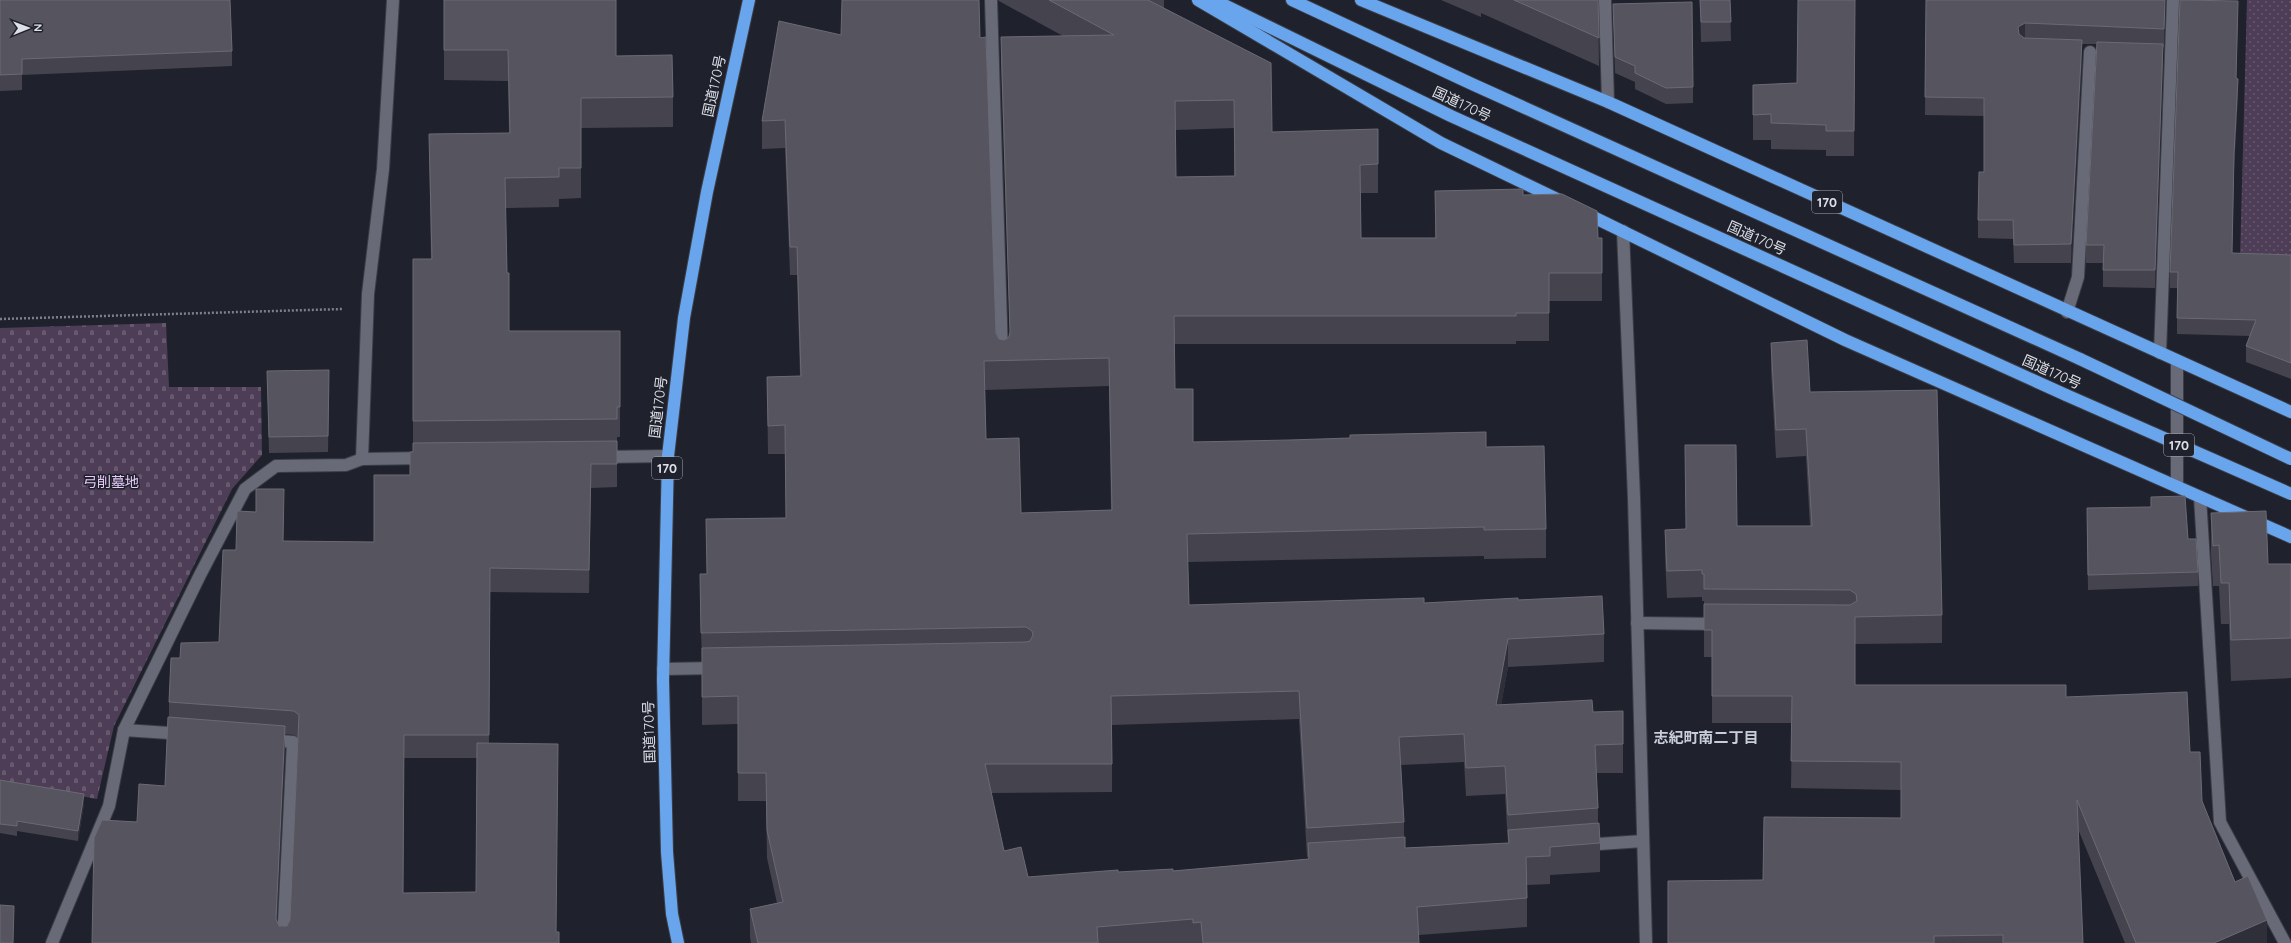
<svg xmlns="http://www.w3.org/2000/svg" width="2291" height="943" font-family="Quicksand,'Noto Sans JP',sans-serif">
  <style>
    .cemetery { fill: url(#cemetery-stones) }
    .park { fill: url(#park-dots) }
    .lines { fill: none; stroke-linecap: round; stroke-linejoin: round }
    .lane-casing { stroke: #3c3e47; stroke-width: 14 }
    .street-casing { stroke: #3c3e47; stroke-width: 14 }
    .highway-casing { stroke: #3c3e47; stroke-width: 14 }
    .path { stroke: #7e8089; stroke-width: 2.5; stroke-dasharray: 2 2; stroke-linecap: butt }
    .lane { stroke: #686b77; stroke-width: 12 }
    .street { stroke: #686b77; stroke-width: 12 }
    .highway { stroke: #68a5ed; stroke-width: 12 }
    .highway-bridge-casing { stroke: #3c3e47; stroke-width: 14; stroke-linecap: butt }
    .highway-bridge { stroke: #68a5ed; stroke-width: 12 }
    .wall { fill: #45444e; fill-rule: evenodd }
    .shaded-wall { fill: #2f2f3a }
    .building { fill: #56555f; stroke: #6b6a74; fill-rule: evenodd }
    .labels { text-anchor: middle; stroke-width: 3; stroke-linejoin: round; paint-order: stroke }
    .shield { fill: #1f222c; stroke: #a5a7af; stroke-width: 1 }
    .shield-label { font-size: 13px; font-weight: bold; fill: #dee0e7 }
    .street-label { font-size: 14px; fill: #dee0e7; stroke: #1f222c }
    .park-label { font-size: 14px; fill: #e7c9f9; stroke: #1f222c }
    .neighbourhood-label { font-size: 15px; font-weight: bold; fill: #c9cddb; stroke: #1f222c }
  </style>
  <defs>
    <pattern id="cemetery-stones" width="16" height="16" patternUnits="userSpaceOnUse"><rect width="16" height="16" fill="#4d3d56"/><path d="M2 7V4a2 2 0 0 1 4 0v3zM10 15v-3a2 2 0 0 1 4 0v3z" fill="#66596e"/></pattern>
    <pattern id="park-dots" width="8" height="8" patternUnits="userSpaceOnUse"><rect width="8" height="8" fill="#4d3d56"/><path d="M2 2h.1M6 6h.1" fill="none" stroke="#66596e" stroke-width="1.8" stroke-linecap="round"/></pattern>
  </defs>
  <rect width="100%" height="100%" fill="#1f222c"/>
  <!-- cemetery -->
  <path class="cemetery" d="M166,323L169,387H261L262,455L232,489L114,726L97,799L0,781V328Z"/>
  <!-- park -->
  <path class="park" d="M2247,0H2291V259L2240,258Z"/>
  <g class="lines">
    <defs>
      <g id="lane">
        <path d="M2177,486V361"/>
        <path d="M1637,623L1719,624"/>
      </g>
      <g id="street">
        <path d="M991,0L1002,355"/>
        <path d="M1605,0L1608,102"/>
        <path d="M1623,231L1634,498L1646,943"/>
        <path d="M2067,312L2078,277L2090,52"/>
        <path d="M2160,353L2173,0"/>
        <path d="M601,457L668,456"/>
        <path d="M362,459L368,294L383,169L393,0"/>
        <path d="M2200,497L2220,822L2285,943"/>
        <path d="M663,669L717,668"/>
        <path d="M124,730L184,734"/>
        <path d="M268,740L293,742L283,943"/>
        <path d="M1584,845L1643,841"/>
        <path d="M52,943L109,806L124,730L200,575L245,489L276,466L346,465L362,459L426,458"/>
      </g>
      <g id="highway">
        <path d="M1198,0L1441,143L1561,201"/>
        <path d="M1214,0L1451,116L2066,395"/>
        <path d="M1292,0L1472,84L2080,359"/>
        <path d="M1361,0L1608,102L2291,412"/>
        <path d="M1583,212L1845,340L2291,537"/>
        <path d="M678,943L672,914L667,852L663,680L668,456L684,318L707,192L749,0"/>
      </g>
    </defs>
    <!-- lane casing -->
    <use href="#lane" class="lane-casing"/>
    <!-- street casing -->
    <use href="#street" class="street-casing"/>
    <!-- highway casing -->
    <use href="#highway" class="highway-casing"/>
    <!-- path -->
    <path class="path" d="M0,319L343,309"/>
    <!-- lane -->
    <use href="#lane" class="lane"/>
    <!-- street -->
    <use href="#street" class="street"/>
    <!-- highway -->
    <use href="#highway" class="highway"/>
    <defs>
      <g id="highway-bridge">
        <path d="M2080,359L2291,459"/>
        <path d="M2066,395L2291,494"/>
      </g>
    </defs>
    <!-- highway-bridge casing -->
    <use href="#highway-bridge" class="highway-bridge-casing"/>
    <!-- highway-bridge -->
    <use href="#highway-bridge" class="highway-bridge"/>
  </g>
  <!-- wall -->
  <g class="wall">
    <path d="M0,0L232,51V66L22,75V90L0,91Z"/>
    <path d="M444,0L616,56L673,97V127L581,128V198L559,199V207L505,208L507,273L509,331H620V437H617V487L591,488L589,593L490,592L489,743L556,932L92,943L137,822L165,786L169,717V702L180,658L219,642L236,550L256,512L284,513L283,541L374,542L410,475V452H413V259H431L429,134L509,133L508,81L444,80ZM285,734L294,735L298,738L290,920L287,926H279L277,921L285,749ZM404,758H477L476,892L403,893Z"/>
    <path d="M998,0H1164V8L1272,132L1378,164V193H1360L1361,238H1435V191L1523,195L1598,238H1602V301H1549V341H1516V344H1174L1175,389L1193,442L1486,447L1546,529V558L1484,559V556L1188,562L1189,605L1424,603L1518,600L1604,634V662L1508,667L1501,705L1593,712L1623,744V773H1596L1598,808V823L1600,843V872L1550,875V884L1527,885V927L1419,935V943H751L750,937V909L777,903L767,858L766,801H738V724L702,725V661L700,602V574H707L706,519L786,518L785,454H768L767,377L800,376L797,275H790L785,148L762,149V121L841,35L980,38L996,333L999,339L1004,340L1009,337L1010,336L1001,65V37L1063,36L999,1ZM1234,128V176L1176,177L1175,130ZM1109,386L1111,510L1021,513L986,439L985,390ZM1299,719L1307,857H1308V859L1173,871L1118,872L1028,877L1004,851L991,793L1112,792V725ZM1464,762L1466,796L1505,794L1508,843L1405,848L1404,837V822L1401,765Z"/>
    <path d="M1441,0H1598L1599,66L1481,13V17Z"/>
    <path d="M1700,0H1730L1731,41L1701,42Z"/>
    <path d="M1855,0L1854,156H1826V150L1771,149V140H1753V85L1797,83Z"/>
    <path d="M1926,0L2165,15L2164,47H2163V62L2155,288L2103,287V263H2086V245L2097,44H2082V59L2071,263H2014L2013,239L1978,238V220L1984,172V116L1925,115Z"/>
    <path d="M1613,4L1693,87V103L1666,104L1635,89V82L1615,73Z"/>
    <path d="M2238,18L2236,78L2238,95L2234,170L2232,253L2291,255V379L2246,362V346L2250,336L2177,334V288H2170V272Z"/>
    <path d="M1771,343L1810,392L1942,615V643L1855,644V685L2066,697L2190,752L2202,801L2235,882L2267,943H2125L2078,829L2083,943H1668L1763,880L1901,818V790L1791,788L1792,723H1712V657H1704V601H1702V597L1667,598L1665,557V530L1737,526H1810L1806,456L1776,458L1771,370Z"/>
    <path d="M267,371L329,386L328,452L269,453Z"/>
    <path d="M2151,497L2188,539L2198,572V586L2088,590L2087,522L2151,507Z"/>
    <path d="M2211,513L2268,564H2291V678L2231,681L2229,624H2221L2219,586H2213L2211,554Z"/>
    <path d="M0,780L84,804L78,841L17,831V836L0,833Z"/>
  </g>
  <!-- shaded-wall -->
  <g class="shaded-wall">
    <path d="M2165,0V15L2164,47V29Z"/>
    <path d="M2238,1V18L2236,94V78Z"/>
    <path d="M2025,23V42L2018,45V27Z"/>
    <path d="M2082,40V59L2071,263V244Z"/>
    <path d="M2163,44V62L2155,288V270Z"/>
    <path d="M2238,79V95L2234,170L2232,269L2234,154Z"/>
    <path d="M1508,639V667L1496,733V705Z"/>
    <path d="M285,726V749L276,943V919Z"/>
    <path d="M84,794V804L78,841V831Z"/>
    <path d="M2267,920V943H2214Z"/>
  </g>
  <!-- building -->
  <g class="building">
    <path d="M0,0H230L232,51L22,59V74L0,75Z"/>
    <path d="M444,0H616V56L672,55L673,97L581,98V168H559V177L505,178L507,273H509V331H620V407H617V419L413,421V259H432L429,134L510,133L508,50H444Z"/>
    <path d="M842,0H979L980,38L986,37L996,333L999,339L1004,340L1009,337L1010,332L1001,37L1114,35L1049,0H1148L1271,63L1272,132L1378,129V164L1360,165L1361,238H1436L1435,191L1523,189V195L1562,194L1597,211L1598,238H1602V273H1549V313H1516V316H1174L1175,389H1193V442L1290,440L1350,438V435L1486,432V447L1544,446L1546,529L1484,530V527L1187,534L1189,605L1424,598V603L1518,598V600L1602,596L1604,634L1508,639L1496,705L1592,700L1593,712L1623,711V744L1595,745L1598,808L1508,815L1505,766L1466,768L1464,734L1399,737L1404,822L1307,828L1299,691L1111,696L1112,764H985L1004,851L1021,847L1028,877L1118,870V872L1173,869V871L1309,859L1308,843L1405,837V848L1509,843L1508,830L1599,823L1600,843L1550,847V856L1526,857L1527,898L1417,907L1419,943H1203L1201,922L1193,923V919L1097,927L1098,943H758L750,909L783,902L767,830L766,773H738V696L702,697V648L1026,642L1030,641L1033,635L1032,631L1026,627L701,633L700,574H707L706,519L786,518L785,425L768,426L767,377L801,376L797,247H790L785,120L762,121L779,21L841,35ZM1234,100L1235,176L1176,177L1175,101ZM1109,358L1112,510L1021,513L1019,438L986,439L984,361Z"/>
    <path d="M1514,0H1598L1599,38Z"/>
    <path d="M1700,0H1730L1731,22H1701Z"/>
    <path d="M1798,0H1855L1854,131H1826V125L1771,123V114L1753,115V85L1797,83Z"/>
    <path d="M1926,0H2165L2164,29L2025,23L2018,27L2019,34L2024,38L2082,40L2071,244L2014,245L2013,220H1978L1979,172H1984V98L1925,97Z"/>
    <path d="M2180,0L2238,1L2236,78L2238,79L2234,154L2232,253L2291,255V363L2246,346L2256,320L2177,318L2178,272H2170Z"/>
    <path d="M1692,2L1693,87L1666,88L1635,73V66L1615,57L1613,4Z"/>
    <path d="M2097,42L2163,44L2155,270H2103L2104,245H2086Z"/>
    <path d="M1807,340L1810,392L1937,390L1942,615L1855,617V685H2066V697L2187,692L2190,752H2200L2202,801L2235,882L2248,876L2267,920L2214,943H2136L2077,800L2083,943H2003V935L1934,936V943H1668V881L1763,880L1764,817L1901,818V762L1791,761L1792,696H1712V630H1704V604L1850,605L1857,601L1856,594L1850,590L1704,589V574H1702V570L1667,571L1665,530L1686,529L1685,445H1736L1737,526H1812L1806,429L1776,430L1771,343Z"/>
    <path d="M329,370L328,436L269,437L267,371Z"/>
    <path d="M617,441V464H591L589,570L490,568L489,735H404L403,893L476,892L477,743L558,744L556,932H559V943H92L94,838L102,820L137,822L139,784L165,786L168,717L285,726L276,919L279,926H287L290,920L299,715L294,711L169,702L171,658H180L181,643L219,642L223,550H236L237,511L256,512V489H284L283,541L374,542V475H410V452H413V443Z"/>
    <path d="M2185,496L2188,539H2196L2198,572L2088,575L2087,508L2151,507V497Z"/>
    <path d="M2266,511L2268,564H2291V638L2231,640L2229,583H2221L2219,545L2213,546L2211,513Z"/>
    <path d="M0,780L84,794L78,831L17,821V826L0,824Z"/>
    <path d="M0,905L14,906L13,943H0Z"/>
  </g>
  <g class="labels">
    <!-- shield labels -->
    <g class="shield">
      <rect x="1812" y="191" width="30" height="22" rx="3"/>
      <rect x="2164" y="434" width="30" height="22" rx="3"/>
      <rect x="652" y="457" width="30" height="22" rx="3"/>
    </g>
    <g class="shield-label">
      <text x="1827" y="207">170</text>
      <text x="2179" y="450">170</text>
      <text x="667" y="473">170</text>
    </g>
    <!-- street labels -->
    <g class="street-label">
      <text transform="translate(714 86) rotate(-78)" y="5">国道170号</text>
      <text transform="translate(1462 104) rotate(25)" y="5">国道170号</text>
      <text transform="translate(1757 238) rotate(24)" y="5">国道170号</text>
      <text transform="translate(2052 372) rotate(24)" y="5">国道170号</text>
      <text transform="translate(658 407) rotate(-83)" y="5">国道170号</text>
      <text transform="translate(649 732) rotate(-92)" y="5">国道170号</text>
    </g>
    <!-- park labels -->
    <g class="park-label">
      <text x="111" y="487">弓削墓地</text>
    </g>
    <!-- neighbourhood labels -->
    <g class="neighbourhood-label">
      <text x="1706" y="743">志紀町南二丁目</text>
    </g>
  </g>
  <!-- north arrow -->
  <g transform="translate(28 28) rotate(89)" stroke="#1f222c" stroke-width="3" paint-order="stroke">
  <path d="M0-3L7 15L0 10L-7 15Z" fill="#dee0e7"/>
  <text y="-6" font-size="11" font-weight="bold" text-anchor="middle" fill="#dee0e7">N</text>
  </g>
</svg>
